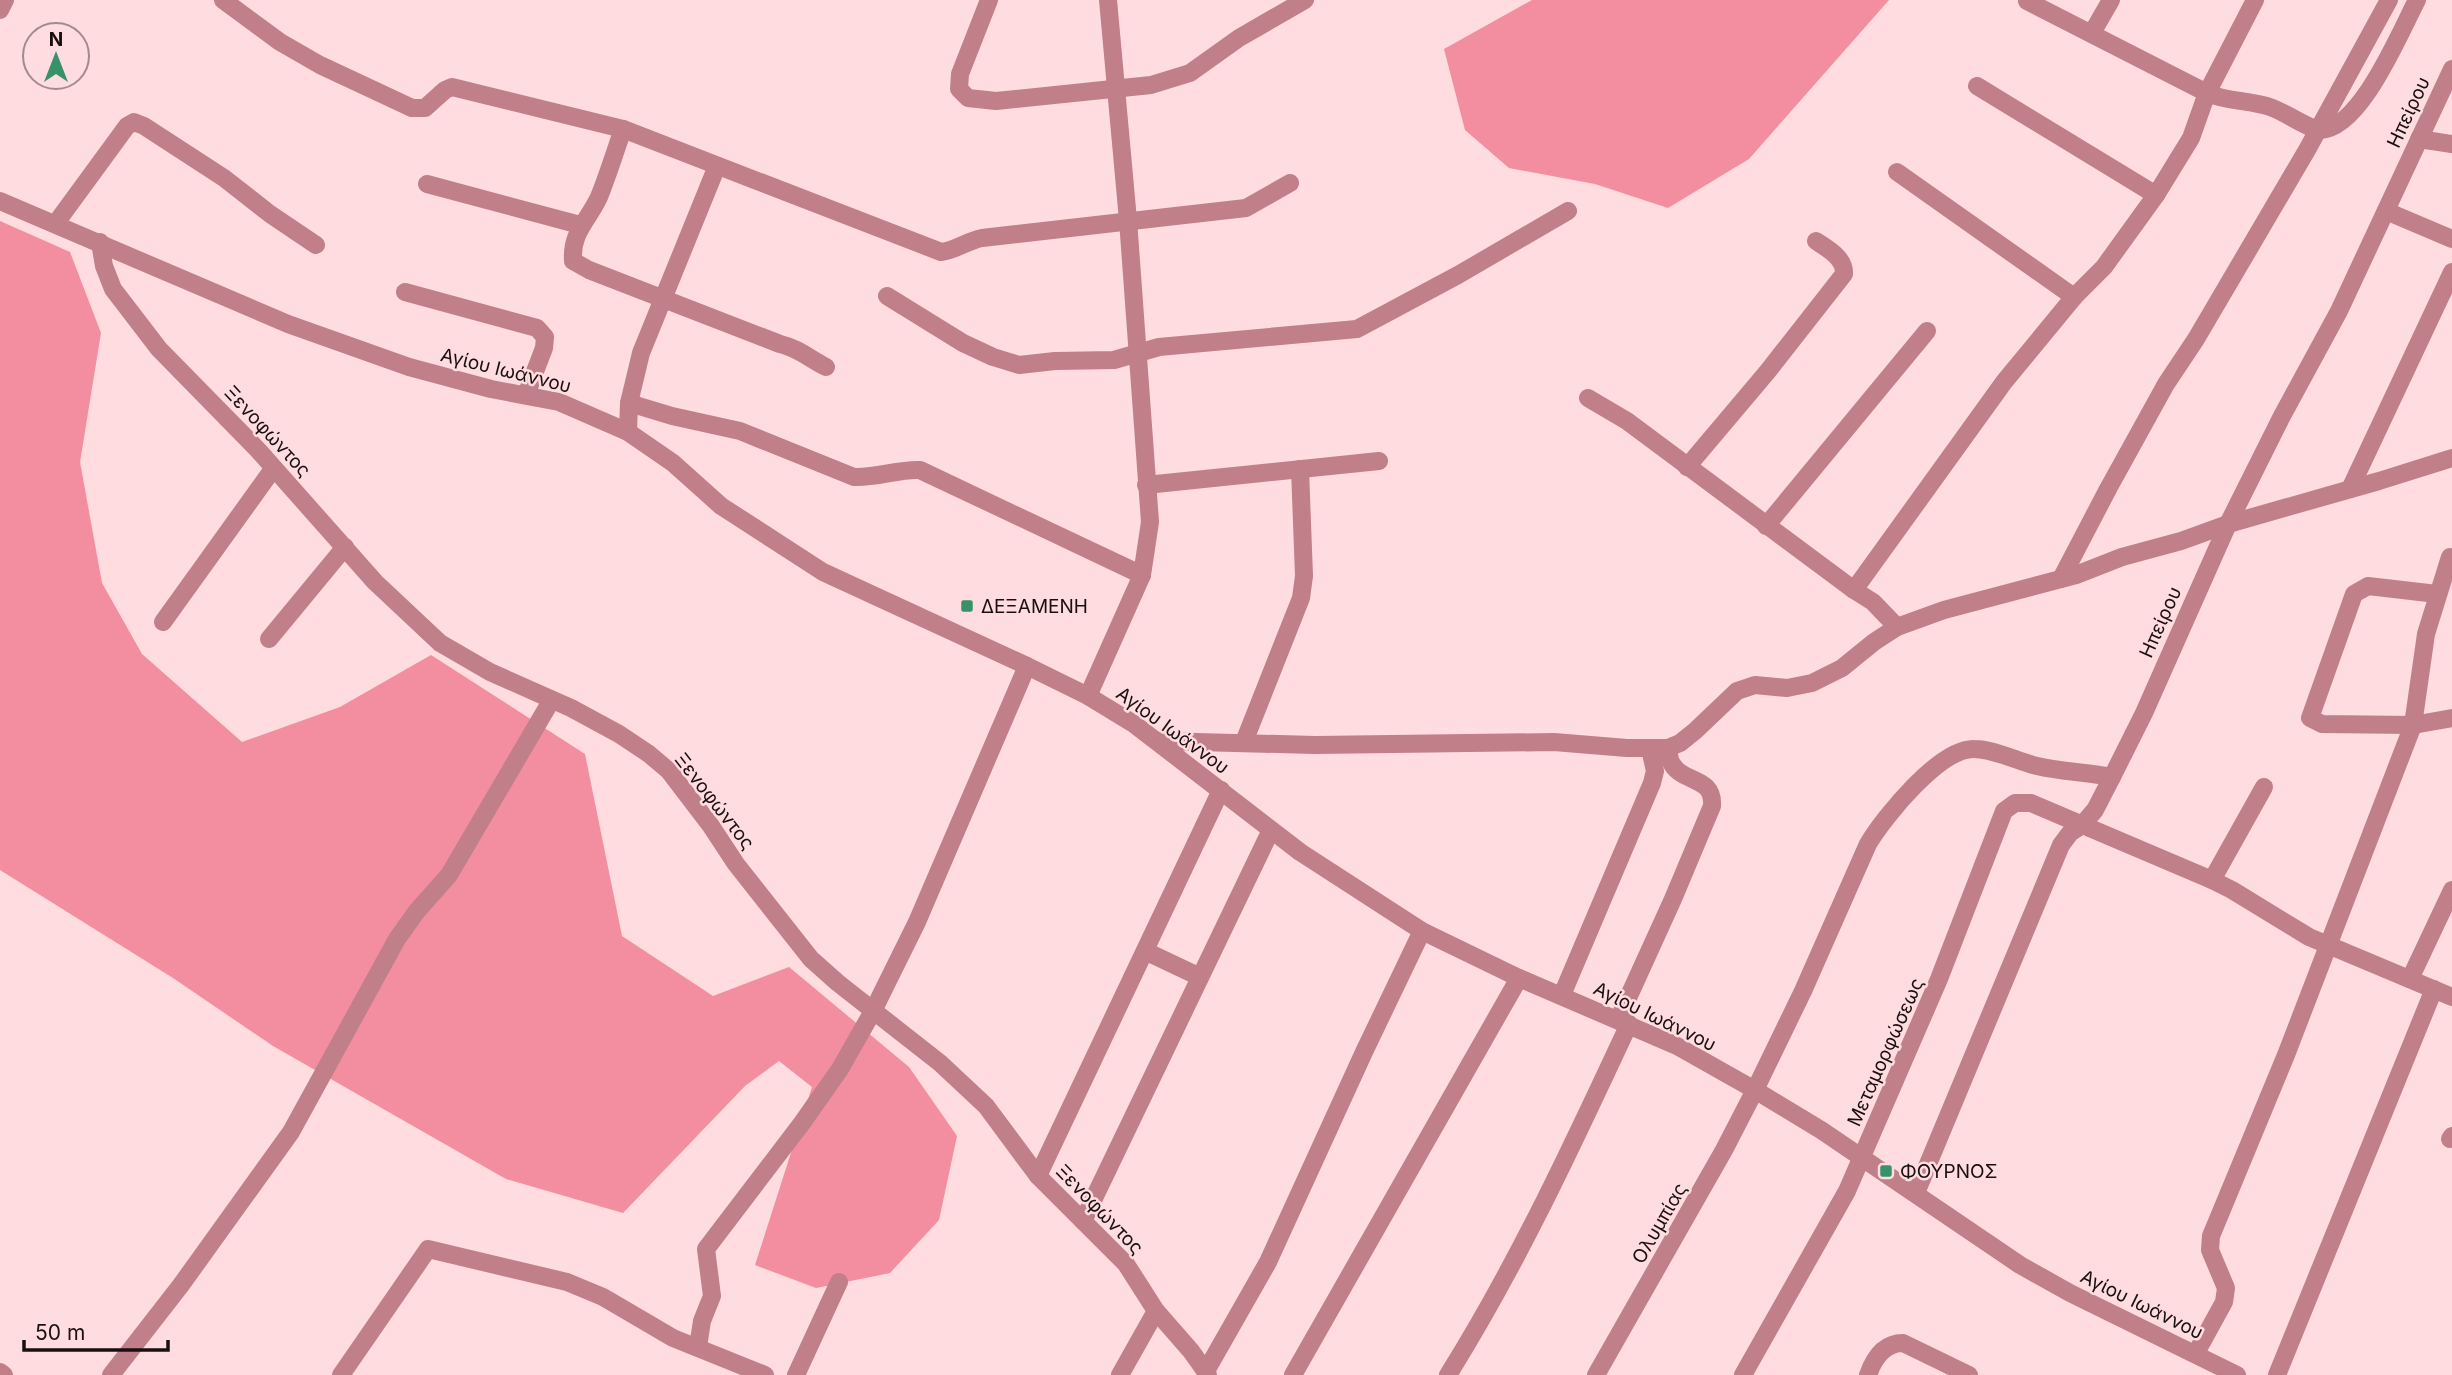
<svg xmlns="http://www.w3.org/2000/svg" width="2452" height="1375" font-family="Inter,sans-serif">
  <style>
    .forest { fill: #f28e9f }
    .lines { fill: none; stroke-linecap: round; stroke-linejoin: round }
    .minor { stroke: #c07f89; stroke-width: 18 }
    .tertiary { stroke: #c07f89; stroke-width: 18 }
    .poi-dot { fill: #389268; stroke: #fedce0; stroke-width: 2.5 }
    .labels { text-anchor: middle; stroke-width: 5; stroke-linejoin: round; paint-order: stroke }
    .street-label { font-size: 19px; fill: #1a0f10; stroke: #fedce0 }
    .poi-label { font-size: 19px; fill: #1a0f10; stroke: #fedce0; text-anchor: start }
  </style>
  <rect width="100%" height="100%" fill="#fedce0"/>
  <!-- forest -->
  <g class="forest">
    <path d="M1532,0H1889L1749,159L1668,208L1595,184L1509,168L1465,130L1444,49Z"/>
    <path d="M0,221L70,252L101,333L80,462L102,583L142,654L242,742L340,707L431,655L585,754L622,936L713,996L789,967L909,1067L957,1136L939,1220L890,1273L816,1288L755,1265L812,1087L779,1061L745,1086L623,1213L506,1179L273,1046L173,978L0,870Z"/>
  </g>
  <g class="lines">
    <!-- minor -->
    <g class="minor">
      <path d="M223,0L280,42L320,65L412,108H425L445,90L452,87L623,129L941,252C956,250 967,241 982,238L1246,208L1290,183"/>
      <path d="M989,0L960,74L959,89L968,98L996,101L1151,85L1190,73L1239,38L1305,0"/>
      <path d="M2027,1L2207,93C2228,102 2249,100 2270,107C2283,111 2309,129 2319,130C2360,131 2400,32 2417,0"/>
      <path d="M0,10L5,0"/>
      <path d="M2092,33L2111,0"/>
      <path d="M1977,86L2156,195"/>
      <path d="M623,129C615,152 608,175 599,197C588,221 571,232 573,261L589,270L780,344C798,348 810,359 826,367"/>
      <path d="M2419,139L2452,144"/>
      <path d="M1897,172L2074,297"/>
      <path d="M427,184L580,225"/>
      <path d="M2386,211L2452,239"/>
      <path d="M56,223L127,126L134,122L144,126L224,178L270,214L316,245"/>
      <path d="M100,242L104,266L113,289L159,349L258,450L375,582L440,643L490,672L571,708L619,734L649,754L669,771L711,826L736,864L811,959L838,983L940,1063L986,1106L1038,1176L1126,1264L1156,1311L1191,1351L1208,1375"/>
      <path d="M405,292L537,328L545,337L544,348L526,395"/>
      <path d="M887,296L963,343L993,357L1019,365L1055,361L1114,360L1159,347L1357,329L1458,275L1568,211"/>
      <path d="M1588,398L1627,421L1854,590L1873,602L1897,627"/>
      <path d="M629,403L672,416L740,431L854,477C877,478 898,469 920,470L1142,575"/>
      <path d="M628,432L629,403L641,353L717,166"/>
      <path d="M1687,467L1768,371L1844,274C1845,258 1828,249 1816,241"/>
      <path d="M1146,485L1379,461"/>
      <path d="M2350,489L2452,272"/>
      <path d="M1766,526L1927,331"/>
      <path d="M2061,579L2108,489L2166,384L2196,339L2307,150L2389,0"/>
      <path d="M1854,590L2004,382L2074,297L2104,267L2156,195L2191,138L2207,93L2255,0"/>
      <path d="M2437,594L2368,586L2354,594L2310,718L2322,724L2413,725L2452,718"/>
      <path d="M163,622L273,469"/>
      <path d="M269,639L345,547"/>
      <path d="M1088,696L1142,575L1150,522L1128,220L1108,0"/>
      <path d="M1159,741L1315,745L1554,742L1627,748H1668L1680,743L1695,731L1737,691L1755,685L1787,688L1812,683L1842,668L1874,642L1897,627L1944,610L2076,575L2122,557L2181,541L2228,524L2379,481L2452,458"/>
      <path d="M1244,742L1301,598L1304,576L1300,469"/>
      <path d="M2212,880L2264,787"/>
      <path d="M1145,951L1200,977"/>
      <path d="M2410,979L2452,890"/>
      <path d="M1562,995L1652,783L1655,771L1650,749"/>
      <path d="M1618,1020L1673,899L1712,806C1714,776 1684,784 1672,764C1669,760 1669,753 1668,748"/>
      <path d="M2450,1139L2452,1136"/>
      <path d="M1038,1176L1221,790"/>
      <path d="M1916,1193L2061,845L2070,833L2082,825L2095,810L2112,777L2144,713L2228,524L2282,416L2339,311L2452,69"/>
      <path d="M1083,1221L1271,830"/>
      <path d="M698,1347L702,1321L712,1296L706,1249L802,1123L840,1069L873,1011L917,922L1027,666"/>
      <path d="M2196,1353L2224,1302L2226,1288L2210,1250L2211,1236L2286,1055L2413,725L2426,634L2450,557"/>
      <path d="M1206,1371L1268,1262L1364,1052L1422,931"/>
      <path d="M0,1372L4,1375"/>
      <path d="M111,1375L181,1285L291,1132L397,939L417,911L449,875L551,701"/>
      <path d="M341,1375L428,1249L567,1282L603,1297L673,1338L765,1375"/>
      <path d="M796,1375L839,1282"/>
      <path d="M1120,1375L1156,1311"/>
      <path d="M1293,1375L1519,978"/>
      <path d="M1448,1375C1518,1263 1573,1144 1629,1024"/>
      <path d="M1596,1375L1724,1150L1755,1090L1803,991L1868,844C1884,817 1940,748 1974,749C1994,749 2017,761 2037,766C2062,772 2087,772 2112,777"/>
      <path d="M1743,1375L1847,1191L1939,979L2004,811L2015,803H2031L2212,880L2232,890L2309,937L2452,997"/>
      <path d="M1868,1375C1874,1358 1884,1343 1903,1343L1969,1375"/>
      <path d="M2277,1375L2434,989"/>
    </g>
    <!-- tertiary -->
    <path class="tertiary" d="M0,201L288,324L409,367L491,389L559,402L628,432L673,463L721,506L823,572L1027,666L1088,696L1134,724L1300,852L1422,931L1519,978L1677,1046L1755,1090L1821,1130L2020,1265L2070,1293L2237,1375"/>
  </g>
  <!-- markers -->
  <g class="poi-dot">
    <rect x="960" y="599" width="14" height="14" rx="3.5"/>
    <rect x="1879" y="1164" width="14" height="14" rx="3.5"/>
  </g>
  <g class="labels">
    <!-- street labels -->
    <g class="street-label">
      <text transform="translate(2408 112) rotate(-65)" y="7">Ηπείρου</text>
      <text transform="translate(506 370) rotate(14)" y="7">Αγίου Ιωάννου</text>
      <text transform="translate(268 431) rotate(47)" y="7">Ξενοφώντος</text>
      <text transform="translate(2160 622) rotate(-66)" y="7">Ηπείρου</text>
      <text transform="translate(1173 730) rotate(36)" y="7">Αγίου Ιωάννου</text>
      <text transform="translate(715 801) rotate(52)" y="7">Ξενοφώντος</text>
      <text transform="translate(1655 1016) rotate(26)" y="7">Αγίου Ιωάννου</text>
      <text transform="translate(1885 1052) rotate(-66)" y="7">Μεταμορφώσεως</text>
      <text transform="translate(1100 1209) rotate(46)" y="7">Ξενοφώντος</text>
      <text transform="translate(1659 1223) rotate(-60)" y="7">Ολυμπίας</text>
      <text transform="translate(2142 1304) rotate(26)" y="7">Αγίου Ιωάννου</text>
    </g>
    <!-- poi labels -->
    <g class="poi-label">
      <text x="981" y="613">ΔΕΞΑΜΕΝΗ</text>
      <text x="1900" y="1178">ΦΟΥΡΝΟΣ</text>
    </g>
  </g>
  <!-- north arrow -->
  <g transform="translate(56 56)"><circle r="33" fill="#fedce0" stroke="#a38a8d" stroke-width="2"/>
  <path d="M0-5L12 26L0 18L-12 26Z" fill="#389268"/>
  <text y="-10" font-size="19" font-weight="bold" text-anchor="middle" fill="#1a0f10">N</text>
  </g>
  <!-- scale -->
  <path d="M24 1340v10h144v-10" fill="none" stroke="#1a0f10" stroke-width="3.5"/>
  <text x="35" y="1340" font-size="21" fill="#1a0f10" stroke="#fedce0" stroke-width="5" paint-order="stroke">50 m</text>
</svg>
